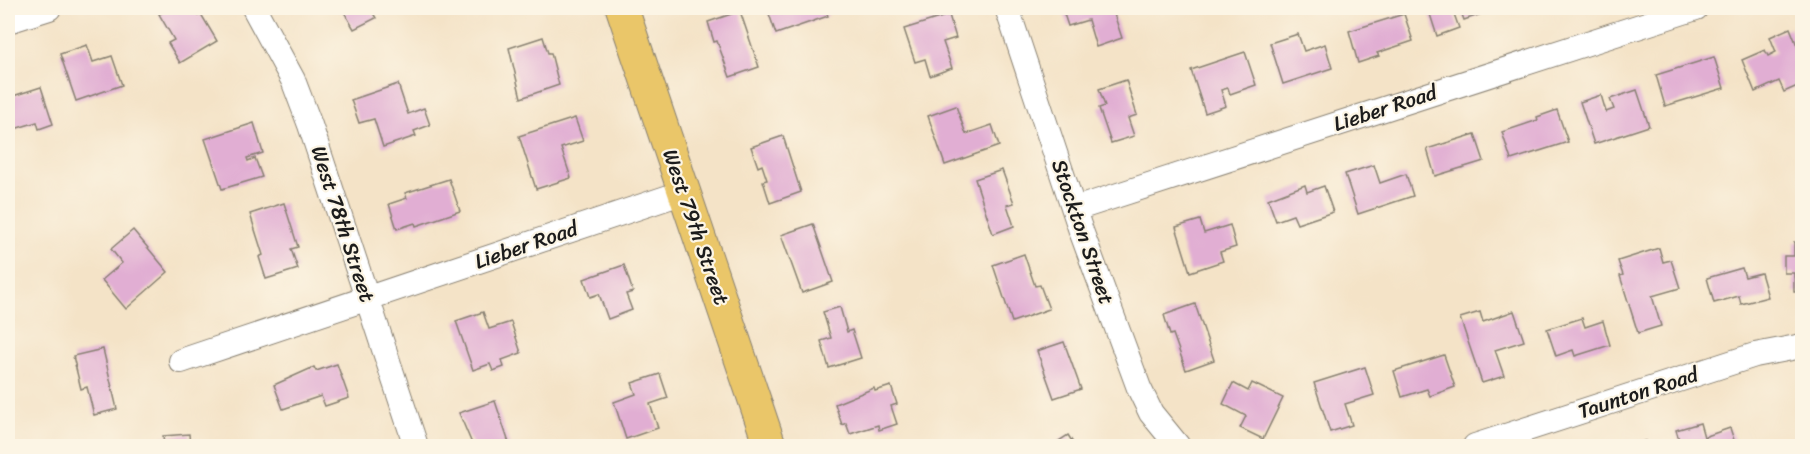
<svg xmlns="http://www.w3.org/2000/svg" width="1810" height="454" font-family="Sriracha,sans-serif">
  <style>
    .building { fill: #e1aed3 }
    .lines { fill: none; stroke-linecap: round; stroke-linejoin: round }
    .minor-casing { stroke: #888072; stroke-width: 26 }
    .major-casing { stroke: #888072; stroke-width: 34 }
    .minor { stroke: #fff; stroke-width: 24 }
    .major { stroke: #eac669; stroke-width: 32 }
    .labels { text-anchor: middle; stroke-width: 4.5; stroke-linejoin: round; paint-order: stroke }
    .street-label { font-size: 21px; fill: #1c1c1c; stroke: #fcf5e5 }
  </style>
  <rect width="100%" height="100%" fill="#fcf5e5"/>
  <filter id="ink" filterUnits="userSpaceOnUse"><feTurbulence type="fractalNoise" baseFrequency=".0167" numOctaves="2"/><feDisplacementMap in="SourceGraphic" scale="12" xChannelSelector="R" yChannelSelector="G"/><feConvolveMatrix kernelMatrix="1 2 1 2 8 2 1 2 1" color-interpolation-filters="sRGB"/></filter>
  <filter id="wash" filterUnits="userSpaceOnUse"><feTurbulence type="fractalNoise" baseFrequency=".008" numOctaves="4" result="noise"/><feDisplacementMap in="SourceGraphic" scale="24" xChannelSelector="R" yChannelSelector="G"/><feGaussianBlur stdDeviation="1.35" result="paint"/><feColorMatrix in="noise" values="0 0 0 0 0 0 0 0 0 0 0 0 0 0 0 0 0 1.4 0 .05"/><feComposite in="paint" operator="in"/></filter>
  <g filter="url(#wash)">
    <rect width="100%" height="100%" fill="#f4e3c7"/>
    <g id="blocks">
      <!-- building -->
      <g class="building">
        <path d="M171,8H193L198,16L201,14L217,41L180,63L168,43L174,40L159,14Z"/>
        <path d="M337,8H370L376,18L354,29L343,10L339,12Z"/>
        <path d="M767,8H825L828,16L776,34Z"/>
        <path d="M1062,8H1112L1122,38L1096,47L1088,20L1068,26Z"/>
        <path d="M1428,8H1489L1490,11L1464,20L1460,9L1453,11L1459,28L1437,36Z"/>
        <path d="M740,11L759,67L730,77L717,41L714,42L708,22Z"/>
        <path d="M1404,14L1413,41L1377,53L1379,56L1358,63L1349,31Z"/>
        <path d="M949,15L956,38L943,42L952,68L930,76L925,59L915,62L904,29Z"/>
        <path d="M1790,28L1802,58V71L1800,72L1802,84L1784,92L1779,81L1755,92L1742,60L1765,50L1768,56L1776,52L1770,37Z"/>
        <path d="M1298,34L1304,51L1325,44L1332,68L1283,84L1270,43Z"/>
        <path d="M543,37L548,53H551L559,85L521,98L509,48Z"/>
        <path d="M87,45L93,62L112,56L122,85L76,101L60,54Z"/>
        <path d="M1245,52L1256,85L1230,94L1228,88L1221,90L1226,106L1205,113L1191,70Z"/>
        <path d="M1714,57L1724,88L1665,106L1656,75Z"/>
        <path d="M1126,80L1137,115L1128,118L1134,136L1111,143L1099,108L1105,106L1099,89Z"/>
        <path d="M8,82L13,96L41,87L53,124L39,129L37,122L8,131Z"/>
        <path d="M398,84L408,114L424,108L430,125L414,131L416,136L383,147L374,119L359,123L351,100Z"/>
        <path d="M1637,90L1649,126L1594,144L1580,102L1601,95L1606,112L1614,109L1610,99Z"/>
        <path d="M956,106L966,134L992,125L999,146L945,165L928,116Z"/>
        <path d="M1557,110L1568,142L1511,160L1502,132L1538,120L1537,117Z"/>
        <path d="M575,118L583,141L561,148L571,178L536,189L519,136Z"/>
        <path d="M254,123L263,153L247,158L248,161L255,158L262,177L222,189L205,139Z"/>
        <path d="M1475,134L1484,161L1435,176L1427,149Z"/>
        <path d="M783,136L801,192L770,203L763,181L767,180L762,165L758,167L751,147Z"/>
        <path d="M1374,165L1380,183L1406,174L1413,196L1358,214L1345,174Z"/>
        <path d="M1002,170L1014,203L1007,205L1014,226L993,234L975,179Z"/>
        <path d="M449,179L460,211L416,226L415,223L397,229L389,204L407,198L405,193Z"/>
        <path d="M1305,185L1307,192L1324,186L1333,212L1297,224L1293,215L1276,221L1268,199Z"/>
        <path d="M284,203L298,247L291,249L298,269L266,279L259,257L263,255L250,214Z"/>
        <path d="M1200,220L1204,233L1230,225L1236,247L1220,252L1223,261L1190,272L1176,227Z"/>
        <path d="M813,224L833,282L802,293L781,235Z"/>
        <path d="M133,230L168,272L126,309L102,280L122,263L111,249Z"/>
        <path d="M1794,242H1802V292H1794V273H1784V256H1794Z"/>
        <path d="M1659,248L1663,262L1671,260L1680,288L1652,296L1661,326L1638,333L1620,276L1623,275L1618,261Z"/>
        <path d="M1024,254L1035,286L1040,285L1049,309L1012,322L993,265Z"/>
        <path d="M624,265L633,292L626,294L632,310L608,319L599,294L590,297L584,279Z"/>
        <path d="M1742,268L1745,277L1761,273L1768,297L1741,304L1739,296L1714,303L1707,278Z"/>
        <path d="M1195,304L1214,360L1186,370L1173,334L1170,335L1164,315Z"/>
        <path d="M840,307L847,332L852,330L861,358L829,368L821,341L831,338L823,312Z"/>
        <path d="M1514,311L1524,341L1495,350L1504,376L1482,383L1460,318L1480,312L1483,322Z"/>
        <path d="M483,312L489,329L511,322L521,353L502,360L504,367L493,371L490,364L473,370L456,321Z"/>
        <path d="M1582,318L1585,327L1603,321L1610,345L1575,356L1573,350L1556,356L1547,329Z"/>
        <path d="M1064,342L1081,389L1054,398L1037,351Z"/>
        <path d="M103,349L117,409L94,415L87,387L81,389L73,356Z"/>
        <path d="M1444,355L1455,387L1430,396L1427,389L1402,397L1394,371Z"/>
        <path d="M337,364L349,398L325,406L321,396L283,409L274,385L314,367L316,371Z"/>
        <path d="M1365,367L1374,395L1345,404L1352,425L1330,432L1314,383Z"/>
        <path d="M660,374L668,398L650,404L658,428L626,439L614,402L636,394L632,383Z"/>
        <path d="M1233,383L1248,391L1252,383L1283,398L1263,439L1240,428L1246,416L1223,404Z"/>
        <path d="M891,386L897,404L891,406L897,424L879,430L878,425L850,434L846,423L842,425L835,404L874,388L875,391Z"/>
        <path d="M495,401L510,446H473L459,413Z"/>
        <path d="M1700,423L1704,437L1730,428L1736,446H1681L1676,430Z"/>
        <path d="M189,434L190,446H164L163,436Z"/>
        <path d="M1068,435L1075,446H1051Z"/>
        <path d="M1645,441L1647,446H1627Z"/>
      </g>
    </g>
  </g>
  <g filter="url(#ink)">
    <use href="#blocks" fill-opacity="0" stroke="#888072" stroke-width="1.5"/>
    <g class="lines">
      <defs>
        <g id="minor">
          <path d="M254,8L293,80L310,125L416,446"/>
          <path d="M1007,8L1080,228L1139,388L1151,413L1178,446"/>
          <path d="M8,21L49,8"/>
          <path d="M1075,209L1696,8"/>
          <path d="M181,361L684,192"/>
          <path d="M1475,446L1755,355L1802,346"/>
        </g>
        <path id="major" d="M622,8L770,446"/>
      </defs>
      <!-- minor casing -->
      <use href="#minor" class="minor-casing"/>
      <!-- major casing -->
      <use href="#major" class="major-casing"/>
      <!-- minor -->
      <use href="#minor" class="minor"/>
      <!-- major -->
      <use href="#major" class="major"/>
    </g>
  </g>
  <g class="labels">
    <!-- street labels -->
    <g class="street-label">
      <text transform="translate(1385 108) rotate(-18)" y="7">Lieber Road</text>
      <text transform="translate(343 224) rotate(72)" y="7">West 78th Street</text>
      <text transform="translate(696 227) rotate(71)" y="7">West 79th Street</text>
      <text transform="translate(1083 232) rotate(71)" y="7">Stockton Street</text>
      <text transform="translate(526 245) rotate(-19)" y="7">Lieber Road</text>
      <text transform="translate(1638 393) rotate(-18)" y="7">Taunton Road</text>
    </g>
  </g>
  <!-- margin -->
  <rect width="1810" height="454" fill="none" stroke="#fcf5e5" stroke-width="30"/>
</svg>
